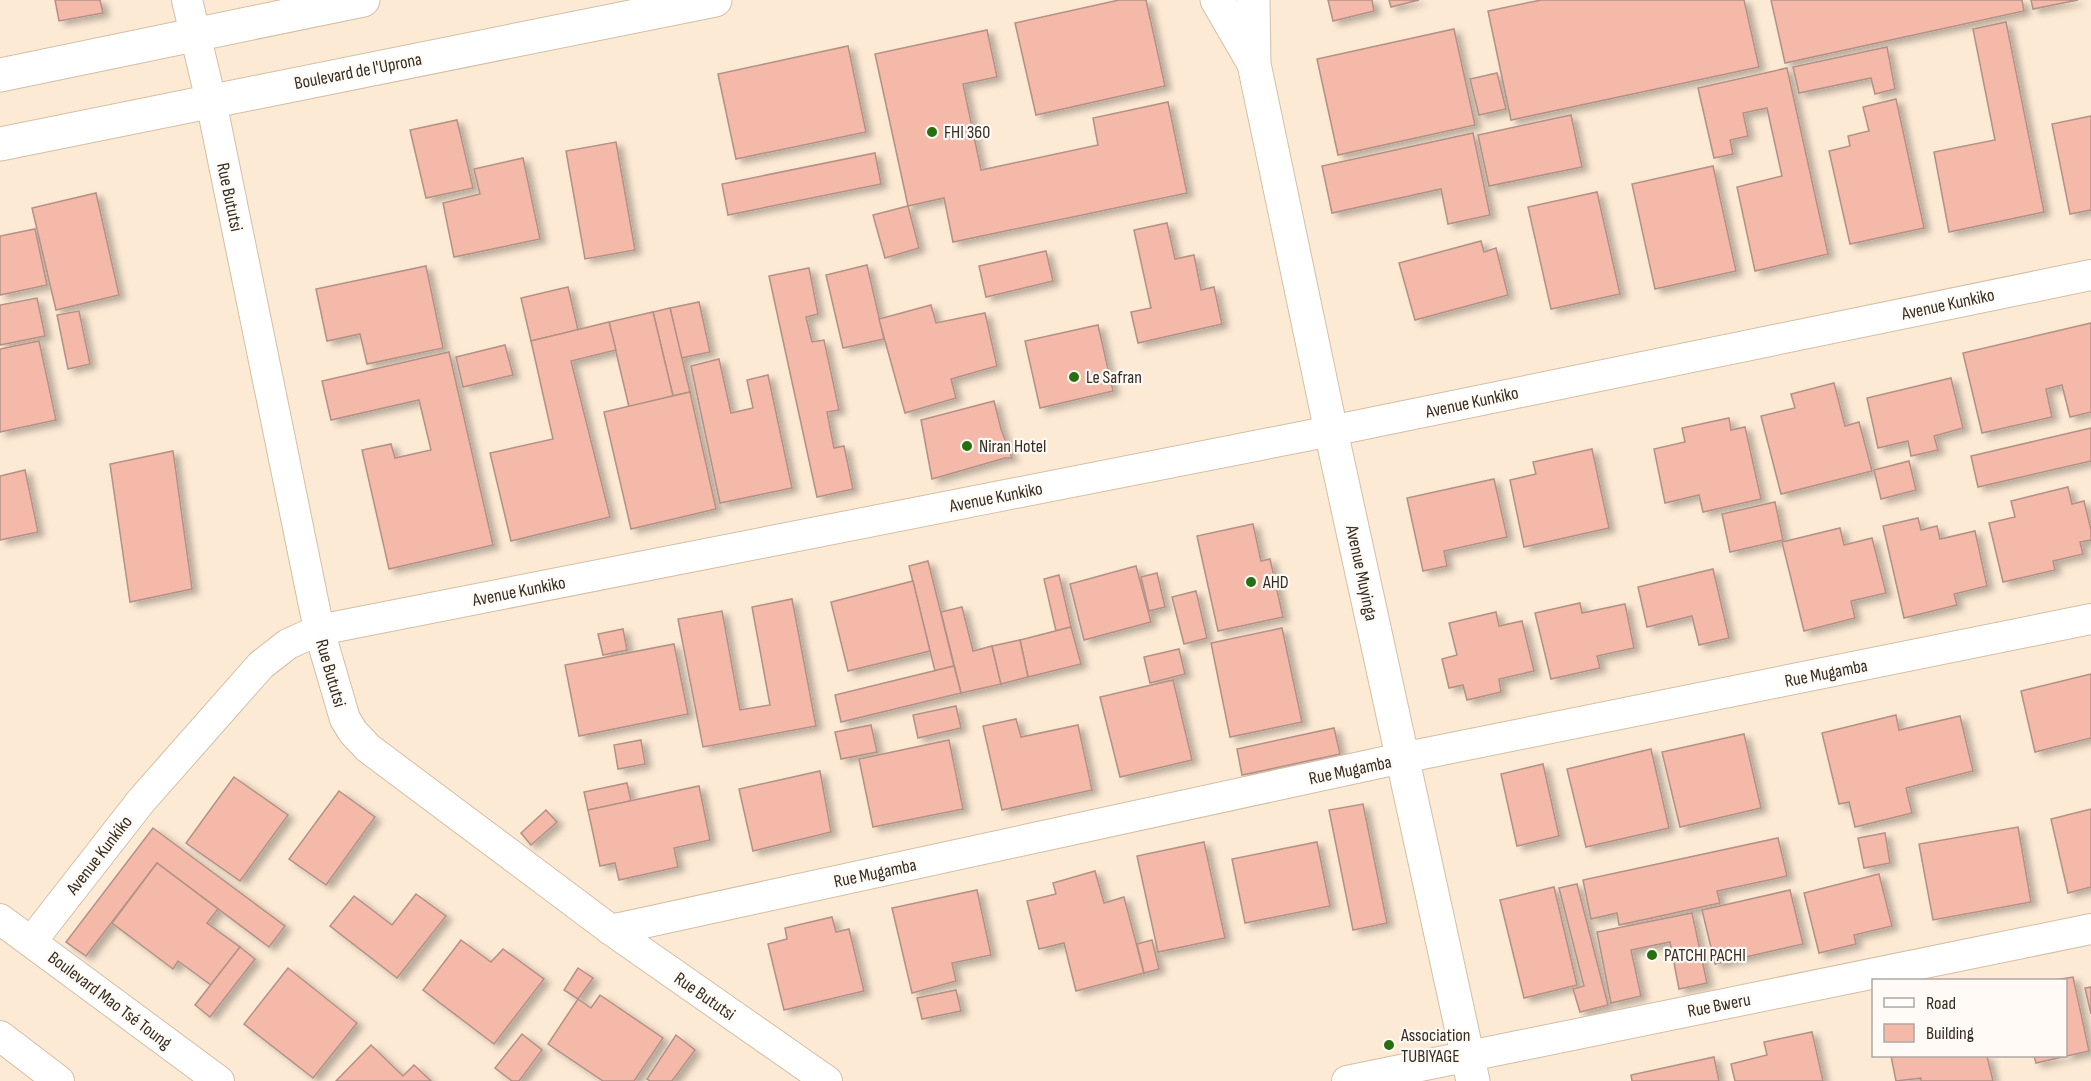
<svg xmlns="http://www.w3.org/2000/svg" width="2091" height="1081" font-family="'Sofia Sans Condensed',sans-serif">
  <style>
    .building { fill: #f4b9a8; stroke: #b39187; stroke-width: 1.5; filter: url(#shadow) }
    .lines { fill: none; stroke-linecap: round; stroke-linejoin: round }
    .street-casing { stroke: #d4bea4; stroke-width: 32 }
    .secondary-casing { stroke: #d4bea4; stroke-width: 35 }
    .street { stroke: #fff; stroke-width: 30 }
    .secondary { stroke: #fff; stroke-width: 33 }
    .poi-dot { fill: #267012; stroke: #fffaf5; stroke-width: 2 }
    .labels { text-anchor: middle; stroke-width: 4.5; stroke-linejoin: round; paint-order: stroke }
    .street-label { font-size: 18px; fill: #352c22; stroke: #fffaf5 }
    .poi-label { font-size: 18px; fill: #352c22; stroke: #fffaf5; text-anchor: start }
  </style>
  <defs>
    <filter id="shadow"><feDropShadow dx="6" dy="4" stdDeviation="3" flood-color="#0004"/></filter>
  </defs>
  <rect width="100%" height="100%" fill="#fdead5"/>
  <!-- building -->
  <g class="building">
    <path d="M55,0H100L103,13L59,21Z"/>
    <path d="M1119,0H1146L1165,86L1036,115L1015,23Z"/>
    <path d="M1328,0H1372L1374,11L1333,21Z"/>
    <path d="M1389,0H1419L1391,7Z"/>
    <path d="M1541,0H1744L1759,67L1511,120L1488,11Z"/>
    <path d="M1771,0H2022L2024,11L1785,63Z"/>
    <path d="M2031,0H2078L2033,9Z"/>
    <path d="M2006,22L2044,212L1949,232L1934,152L1995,140L1973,29Z"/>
    <path d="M1454,29L1475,125L1338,155L1317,59Z"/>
    <path d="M987,30L997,77L963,84L981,170L1098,145L1093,118L1168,102L1187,193L953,242L944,198L908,206L875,54Z"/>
    <path d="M848,46L866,132L736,159L718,74Z"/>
    <path d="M1887,47L1895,89L1875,94L1871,78L1799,93L1793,67Z"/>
    <path d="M1787,68L1828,254L1755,271L1737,187L1782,176L1767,108L1743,113L1748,136L1730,140L1733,154L1714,158L1698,88Z"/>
    <path d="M1497,73L1506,109L1479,115L1470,79Z"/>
    <path d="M1896,99L1924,228L1850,244L1829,151L1850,146L1848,136L1869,131L1863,107Z"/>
    <path d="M1571,115L1582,167L1489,186L1478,135Z"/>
    <path d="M2091,116V210L2070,214L2052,124Z"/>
    <path d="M457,120L473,188L426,198L410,130Z"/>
    <path d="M1473,133L1490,215L1448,224L1441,189L1332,213L1322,166Z"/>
    <path d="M616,142L635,250L585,259L566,151Z"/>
    <path d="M875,153L881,184L728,215L722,184Z"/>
    <path d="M523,158L540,239L454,257L443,203L480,194L474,169Z"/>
    <path d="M1713,166L1736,271L1655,289L1632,184Z"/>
    <path d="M1597,192L1620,294L1551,309L1528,207Z"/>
    <path d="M96,193L119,295L56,310L32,208Z"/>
    <path d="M908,206L919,248L885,258L873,215Z"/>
    <path d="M1167,223L1175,259L1194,255L1201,290L1214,287L1222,324L1138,343L1131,312L1151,308L1134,230Z"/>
    <path d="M35,229L47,285L0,295V236Z"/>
    <path d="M1481,241L1484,252L1496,248L1508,295L1415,320L1399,263Z"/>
    <path d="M1046,251L1053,281L986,297L979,266Z"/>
    <path d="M867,265L884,339L843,348L826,275Z"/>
    <path d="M426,266L443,348L367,364L360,334L327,341L316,289Z"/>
    <path d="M809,268L818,314L806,317L812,342L824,340L839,410L827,412L834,448L844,446L853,489L817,497L769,276Z"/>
    <path d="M568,287L578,330L531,341L521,298Z"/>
    <path d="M37,298L45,336L0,345V305Z"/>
    <path d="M699,302L710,352L681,358L670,308Z"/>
    <path d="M931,305L936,323L985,313L997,366L951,379L956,398L905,413L879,319Z"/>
    <path d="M670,308L690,392L673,396L653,312Z"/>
    <path d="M79,311L90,364L68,369L57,315Z"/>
    <path d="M653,312L673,396L629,407L609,322Z"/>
    <path d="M609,322L616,350L571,361L610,517L511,541L490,453L553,439L531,341Z"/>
    <path d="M2091,323V412L2070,417L2062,385L2046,389L2052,417L1982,433L1963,353Z"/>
    <path d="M1098,325L1113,391L1040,408L1025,341Z"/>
    <path d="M39,341L56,420L0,432V349Z"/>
    <path d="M505,345L513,375L463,387L456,357Z"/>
    <path d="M449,352L493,545L389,569L362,450L391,444L395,458L431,450L419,400L331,420L322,381Z"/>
    <path d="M719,359L731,413L753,408L747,380L768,375L792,488L720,503L691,366Z"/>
    <path d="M1951,378L1963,428L1934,436L1938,450L1911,456L1908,441L1878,448L1867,398Z"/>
    <path d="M1834,383L1845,426L1859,422L1872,471L1781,494L1761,416L1795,408L1791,394Z"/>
    <path d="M690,392L716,509L631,529L604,412Z"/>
    <path d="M994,401L1001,429L1012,458H1005L932,479L921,420Z"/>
    <path d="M1729,418L1731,430L1745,427L1761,499L1703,512L1699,495L1665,503L1654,449L1685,442L1682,428Z"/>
    <path d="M2091,428V461L1978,487L1971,456Z"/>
    <path d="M1592,449L1609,528L1524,547L1510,480L1536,474L1533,462Z"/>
    <path d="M173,451L192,589L130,602L110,464Z"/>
    <path d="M1909,461L1916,490L1881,499L1874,470Z"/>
    <path d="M25,470L38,532L0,540V476Z"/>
    <path d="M1494,479L1507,537L1444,551L1447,566L1423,571L1407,498Z"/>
    <path d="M2068,487L2072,504L2084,501L2091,530V540L2080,542L2083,554L2053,561L2055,570L2003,582L1989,523L2015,517L2011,501Z"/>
    <path d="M1775,502L1783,540L1730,552L1722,514Z"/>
    <path d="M1918,518L1921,530L1937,526L1940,539L1975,531L1987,586L1954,594L1957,605L1904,618L1883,526Z"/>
    <path d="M1253,524L1261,561L1270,559L1283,617L1218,631L1197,536Z"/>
    <path d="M1840,528L1844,545L1872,538L1886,593L1851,601L1855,618L1804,631L1782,542Z"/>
    <path d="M928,561L954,666L935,671L909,566Z"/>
    <path d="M1136,566L1151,622L1084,640L1070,584Z"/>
    <path d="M1713,569L1729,638L1699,645L1692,616L1647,627L1638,587Z"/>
    <path d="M1157,573L1165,607L1149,611L1141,577Z"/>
    <path d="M1059,575L1071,627L1056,631L1044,579Z"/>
    <path d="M913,581L930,651L848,671L831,602Z"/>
    <path d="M1196,591L1207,638L1184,644L1172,597Z"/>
    <path d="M792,599L816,726L703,747L678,619L722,611L740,710L770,705L752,607Z"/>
    <path d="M1580,603L1582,613L1625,604L1634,648L1597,656L1600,668L1551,679L1535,613Z"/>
    <path d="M962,607L973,651L992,646L1001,684L961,693L941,612Z"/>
    <path d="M1496,612L1499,626L1522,621L1534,671L1499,679L1501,692L1467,700L1463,685L1449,688L1442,659L1457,655L1449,623Z"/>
    <path d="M1071,627L1081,664L1028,677L1020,640Z"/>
    <path d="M1282,628L1302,722L1230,737L1211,643Z"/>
    <path d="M623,629L627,650L603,655L598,634Z"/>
    <path d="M1020,640L1028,677L1001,684L992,646Z"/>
    <path d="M674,644L688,714L579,736L565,665Z"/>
    <path d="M1179,649L1185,674L1150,683L1144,657Z"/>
    <path d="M954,666L961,693L841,722L835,695Z"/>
    <path d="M2091,674V738L2035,752L2021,691Z"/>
    <path d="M1173,680L1192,760L1120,777L1100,697Z"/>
    <path d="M956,706L961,728L918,738L913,715Z"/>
    <path d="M1896,715L1899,730L1960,716L1973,771L1906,788L1912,813L1855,827L1849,802L1839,804L1822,733Z"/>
    <path d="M1016,719L1021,737L1078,725L1092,790L1002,810L983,726Z"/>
    <path d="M871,725L877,752L841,759L835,732Z"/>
    <path d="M1334,728L1340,754L1242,775L1237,749Z"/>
    <path d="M1744,734L1761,808L1680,827L1662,752Z"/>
    <path d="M641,740L645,764L618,769L614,745Z"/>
    <path d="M949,740L963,809L873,827L859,759Z"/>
    <path d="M1651,749L1669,828L1586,847L1567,769Z"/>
    <path d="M1543,764L1559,836L1517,846L1501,774Z"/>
    <path d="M820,771L831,832L753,851L739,789Z"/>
    <path d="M234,777L288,815L240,881L186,843Z"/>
    <path d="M627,783L631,801L588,810L584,792Z"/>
    <path d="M699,786L710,840L674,848L678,867L619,880L615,863L600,866L588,810Z"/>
    <path d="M339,791L375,817L326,885L289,859Z"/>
    <path d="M1363,804L1387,923L1353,930L1329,810Z"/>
    <path d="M2091,809V887L2068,893L2051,819Z"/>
    <path d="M546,810L557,822L531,845L521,833Z"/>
    <path d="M2018,827L2031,902L1933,920L1919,844Z"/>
    <path d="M153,828L285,926L269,947L157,863L86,956L66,942Z"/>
    <path d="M1885,833L1890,863L1864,868L1858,838Z"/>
    <path d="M1778,838L1787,876L1717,891L1720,903L1619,925L1617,913L1591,919L1583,880Z"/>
    <path d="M1204,842L1225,938L1158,952L1137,856Z"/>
    <path d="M1317,842L1330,906L1245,923L1232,859Z"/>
    <path d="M157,863L218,909L207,923L240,947L211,985L178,961L173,969L112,923Z"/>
    <path d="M1095,871L1104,903L1124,897L1144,973L1076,991L1064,943L1039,949L1027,901L1056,894L1053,883Z"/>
    <path d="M1879,874L1892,926L1854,935L1856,944L1819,953L1804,893Z"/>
    <path d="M1577,884L1608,1005L1580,1012L1573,989L1584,986L1559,888Z"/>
    <path d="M1554,887L1577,985L1524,998L1500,900Z"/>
    <path d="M977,890L991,955L952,963L956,981L912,993L892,908Z"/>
    <path d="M1790,890L1803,944L1715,964L1702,910Z"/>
    <path d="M416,894L446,916L397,978L330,926L354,896L392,925Z"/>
    <path d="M1692,913L1707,983L1679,989L1670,942L1631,950L1641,996L1611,1003L1597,932Z"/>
    <path d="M832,917L836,932L849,929L864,991L784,1010L768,944L787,939L785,928Z"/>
    <path d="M461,940L491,962L503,949L544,979L494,1044L423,990Z"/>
    <path d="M1152,940L1159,969L1144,973L1137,944Z"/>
    <path d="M240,947L255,959L210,1017L195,1005Z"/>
    <path d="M288,968L357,1023L313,1078L244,1024Z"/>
    <path d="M578,968L593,978L578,999L564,990Z"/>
    <path d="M2073,977L2089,1051L2036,1063L2034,1056H2066V980H2055Z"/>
    <path d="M2091,987V1014L2085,988Z"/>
    <path d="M956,990L961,1011L922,1019L917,998Z"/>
    <path d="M600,995L663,1038L634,1081H603L548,1044L578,999L591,1008Z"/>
    <path d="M1812,1032L1823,1081H1735L1731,1064L1767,1055L1764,1042Z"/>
    <path d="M522,1034L542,1050L519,1081H512L495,1068Z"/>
    <path d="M676,1035L695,1050L672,1081H650L647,1079Z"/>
    <path d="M371,1045L403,1076L414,1065L431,1081H336Z"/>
    <path d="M1891,1056H1987L1993,1081H1921V1078L1896,1081Z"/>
    <path d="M1714,1057L1719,1081H1632L1631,1075Z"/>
  </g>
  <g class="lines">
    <defs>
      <g id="street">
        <path d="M187,0L211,101L319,630L345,719L353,732L368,748L611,930L827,1081"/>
        <path d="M0,919L219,1081"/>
        <path d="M611,930L1402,758L2091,619"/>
        <path d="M31,942L141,801L261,665L288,644L319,630L1331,431L2091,275"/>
        <path d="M0,1036L59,1081"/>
        <path d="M1347,1081L2091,929"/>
      </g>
      <g id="secondary">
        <path d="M1217,0L1253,62"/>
        <path d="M1253,0L1254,64L1331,431L1473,1081"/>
        <path d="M0,75L363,0"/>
        <path d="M0,144L715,0"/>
      </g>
    </defs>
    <!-- street casing -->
    <use href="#street" class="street-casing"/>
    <!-- secondary casing -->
    <use href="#secondary" class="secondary-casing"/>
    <!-- street -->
    <use href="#street" class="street"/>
    <!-- secondary -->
    <use href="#secondary" class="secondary"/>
  </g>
  <!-- markers -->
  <g class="poi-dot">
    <circle cx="932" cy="132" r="6"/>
    <circle cx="1074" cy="377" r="6"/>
    <circle cx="967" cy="446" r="6"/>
    <circle cx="1251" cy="582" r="6"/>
    <circle cx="1652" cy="955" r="6"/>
    <circle cx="1389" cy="1045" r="6"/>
  </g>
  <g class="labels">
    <!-- street labels -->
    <g class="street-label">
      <text transform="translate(358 71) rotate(-11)" y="6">Boulevard de l'Uprona</text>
      <text transform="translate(230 197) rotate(78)" y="6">Rue Bututsi</text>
      <text transform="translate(1948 304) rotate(-12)" y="6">Avenue Kunkiko</text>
      <text transform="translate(1472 402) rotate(-12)" y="6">Avenue Kunkiko</text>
      <text transform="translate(996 497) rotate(-11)" y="6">Avenue Kunkiko</text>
      <text transform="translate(1362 573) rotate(78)" y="6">Avenue Muyinga</text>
      <text transform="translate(519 591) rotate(-11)" y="6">Avenue Kunkiko</text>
      <text transform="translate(331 673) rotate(74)" y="6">Rue Bututsi</text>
      <text transform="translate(1826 673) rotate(-11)" y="6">Rue Mugamba</text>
      <text transform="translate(1350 770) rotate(-12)" y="6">Rue Mugamba</text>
      <text transform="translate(99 855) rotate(-52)" y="6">Avenue Kunkiko</text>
      <text transform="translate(875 873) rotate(-12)" y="6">Rue Mugamba</text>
      <text transform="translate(705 996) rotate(35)" y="6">Rue Bututsi</text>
      <text transform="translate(110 1000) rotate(37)" y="6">Boulevard Mao Tsé Toung</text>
      <text transform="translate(1719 1005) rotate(-11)" y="6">Rue Bweru</text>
    </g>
    <!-- poi labels -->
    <g class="poi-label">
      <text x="944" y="138">FHI 360</text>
      <text x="1086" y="383">Le Safran</text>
      <text x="979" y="452">Niran Hotel</text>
      <text x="1263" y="588">AHD</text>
      <text x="1664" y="961">PATCHI PACHI</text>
      <text x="1401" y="1041">Association<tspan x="1401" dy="21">TUBIYAGE</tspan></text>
    </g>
  </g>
  <!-- legend -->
  <rect x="1872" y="979" width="195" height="78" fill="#fffaf5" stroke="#aea8a1" stroke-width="1.5"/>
  <rect x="1884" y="998" width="30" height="9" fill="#ffffff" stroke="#aea8a1" stroke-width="1.5"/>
  <text x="1926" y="1009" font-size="18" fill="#352c22">Road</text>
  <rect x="1884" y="1024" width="30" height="18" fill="#f4b9a8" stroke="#aea8a1" stroke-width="1.5"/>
  <text x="1926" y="1039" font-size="18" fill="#352c22">Building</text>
</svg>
